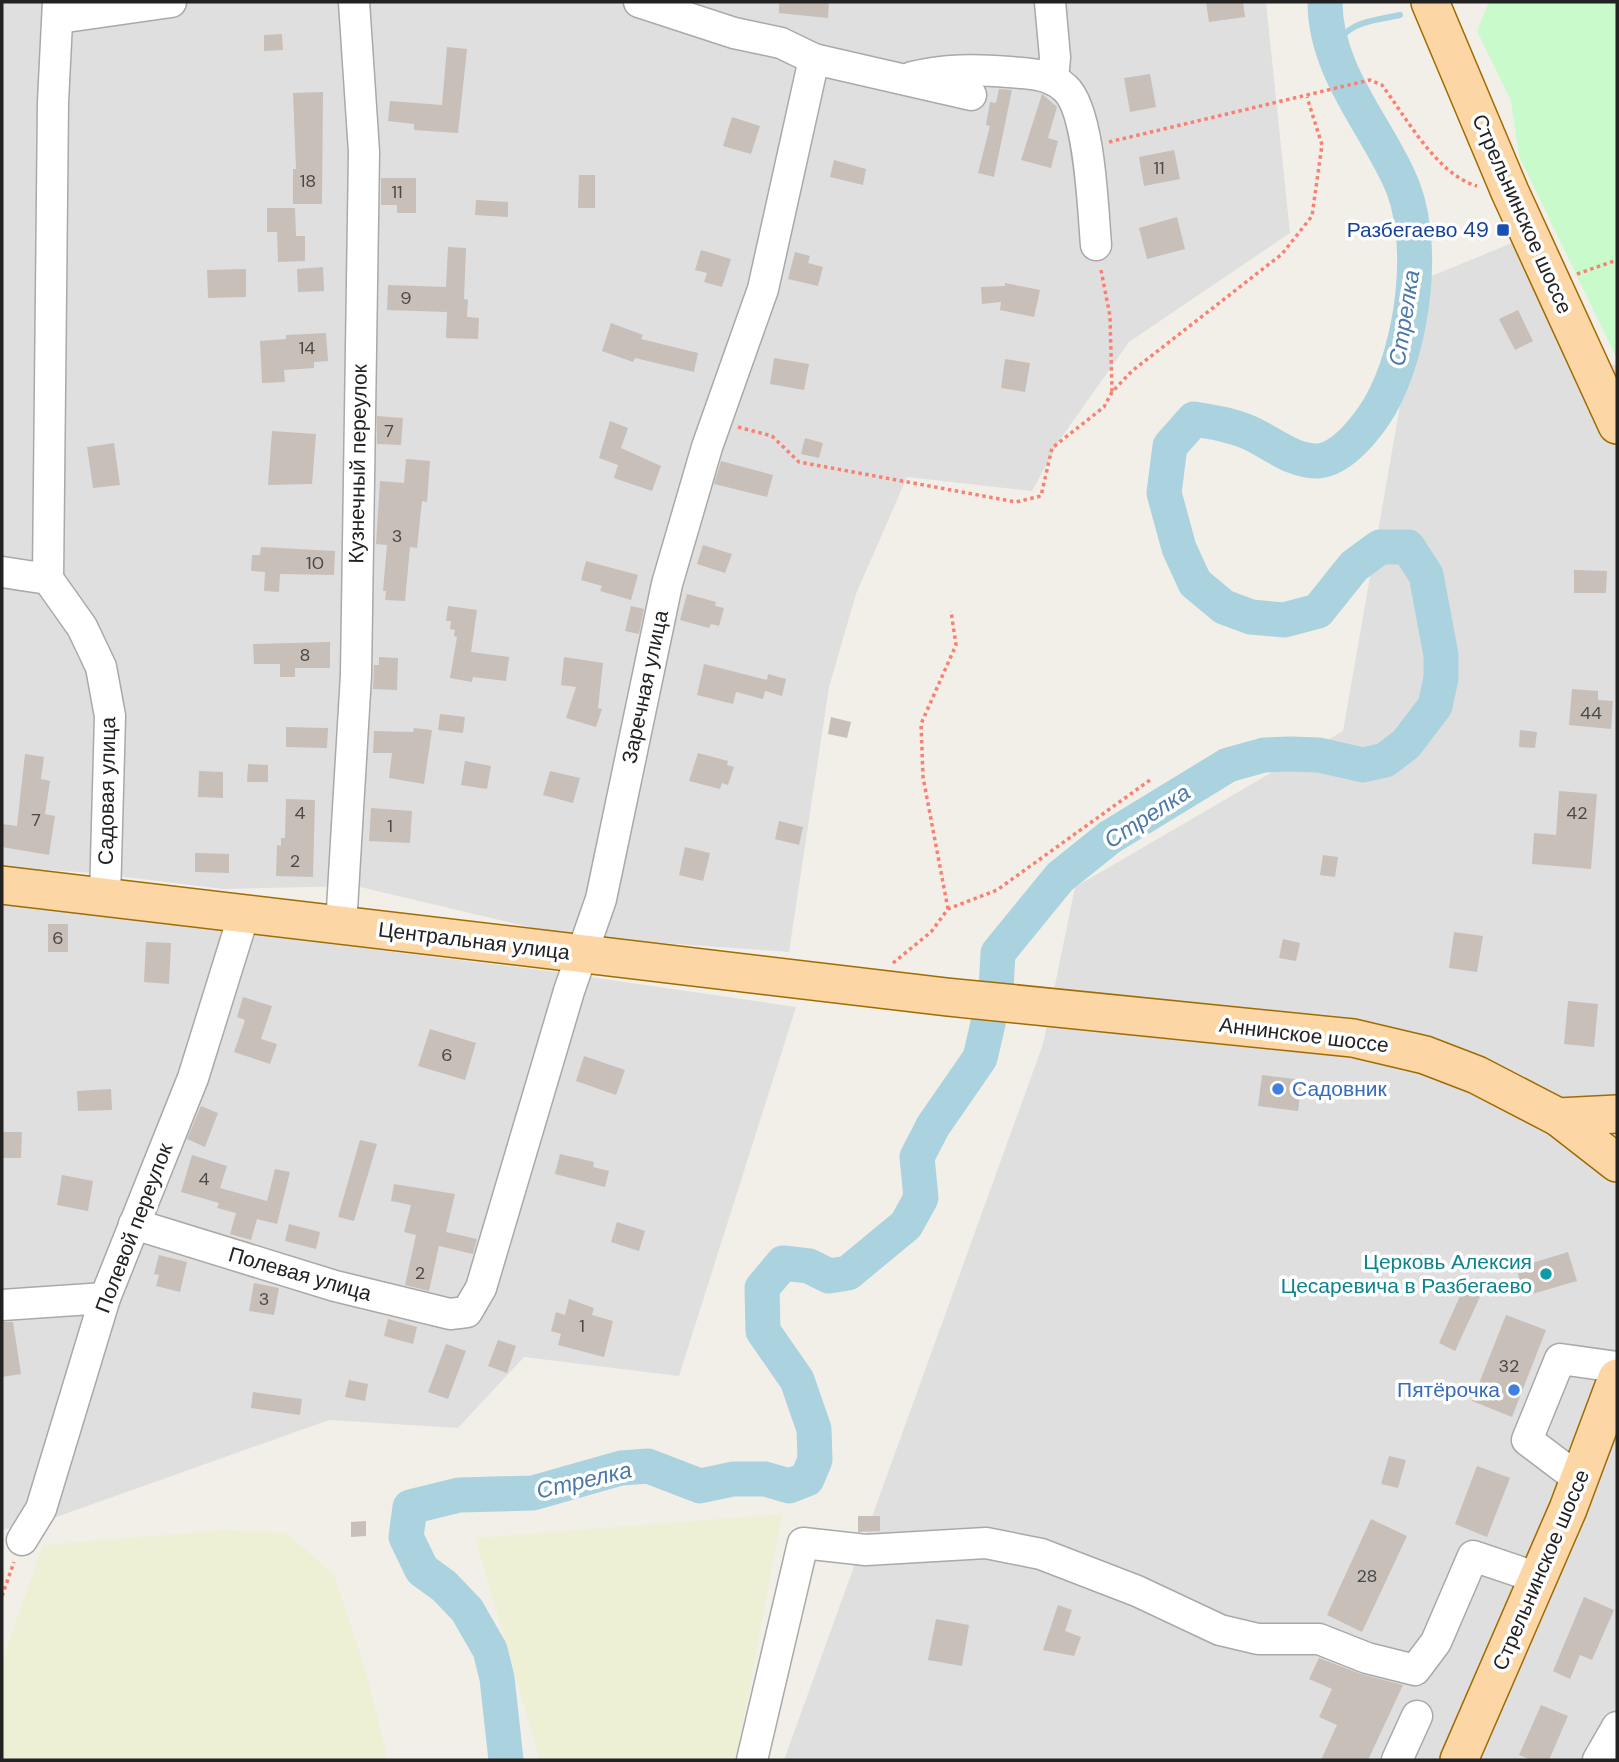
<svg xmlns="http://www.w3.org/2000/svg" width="1619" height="1762" font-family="'DM Sans',sans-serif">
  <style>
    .residential { fill: #e0dfdf }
    .farmland { fill: #eef0d5 }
    .park { fill: #c8facc }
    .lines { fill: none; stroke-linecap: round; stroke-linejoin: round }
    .stream { stroke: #aad3df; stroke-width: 6 }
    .river { stroke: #aad3df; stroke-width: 35 }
    .building { fill: #c7bfb8 }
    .minor-casing { stroke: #a9a9a9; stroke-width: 33 }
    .major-casing { stroke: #a06b00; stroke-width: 40 }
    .path { stroke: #fa8072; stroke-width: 3.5; stroke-dasharray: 3.5 3.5; stroke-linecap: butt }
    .minor { stroke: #fff; stroke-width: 30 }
    .major { stroke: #fcd6a4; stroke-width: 37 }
    .transit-dot { fill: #1a4fb4; stroke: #fff; stroke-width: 2.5 }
    .shop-dot { fill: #3f7fe0; stroke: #fff; stroke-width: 2.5 }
    .culture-dot { fill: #0f9aa8; stroke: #fff; stroke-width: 2.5 }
    .labels { text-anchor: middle; stroke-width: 7; stroke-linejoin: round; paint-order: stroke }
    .number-label { font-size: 18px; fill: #4b4948 }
    .street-label { font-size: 21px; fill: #222; stroke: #fff }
    .transit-label { font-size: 21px; fill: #164399; stroke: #fff; text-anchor: end }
    .shop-label { font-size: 21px; fill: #366cbe; stroke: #fff; text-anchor: start }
    .culture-label { font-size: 21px; fill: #0d838f; stroke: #fff; text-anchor: end }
    .water-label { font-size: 23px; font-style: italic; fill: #4a7aab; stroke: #fff }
  </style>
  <rect width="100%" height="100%" fill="#f2efe9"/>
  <!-- residential -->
  <g class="residential">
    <path d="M2,2H1266L1290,233L1129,342L1061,438L1032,491L907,477L856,594L829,687L789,952L567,936L356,886L223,889L93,873L6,867L2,866Z"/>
    <path d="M1512,243L1608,363L1617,366V1760H784L1043,1044L1075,887L1343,731L1422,280Z"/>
    <path d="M2,896L200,928L549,971L796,1007L679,1376L524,1357L458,1428L329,1420L59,1516L2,1530Z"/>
  </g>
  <!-- farmland -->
  <g class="farmland">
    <path d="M782,1514L736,1760H540L475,1538Z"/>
    <path d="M225,1530L286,1533L334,1574L366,1672L388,1760H2V1661L43,1545Z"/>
  </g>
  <!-- park -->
  <path class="park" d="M1489,2H1617V359L1519,156L1511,101L1477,31Z"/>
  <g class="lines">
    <!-- stream -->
    <path class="stream" d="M1332,48C1352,20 1368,22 1400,15"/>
    <!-- river -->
    <path class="river" d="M506,1760L497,1678L490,1650L467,1610L444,1586L422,1570L406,1537L410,1507L459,1495L533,1493L621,1468L648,1466L700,1486L733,1479H765L789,1486L807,1479L815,1460L814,1429L797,1380L763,1331L762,1288L783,1263L809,1266L829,1276L848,1273L906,1225L921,1198L917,1157L933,1126L980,1058L996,989L998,953L1060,877L1110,837L1228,765L1264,755L1290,754L1319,755L1363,765L1385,760L1406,744L1435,706L1441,678V655L1426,575L1408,547H1380L1354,566L1318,611L1284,620L1251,617L1224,607L1195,583L1179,548L1164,493L1170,446L1194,419C1213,422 1232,425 1250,433C1272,443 1293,462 1318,461C1343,459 1368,426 1380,406C1413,348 1429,238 1398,176C1371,119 1325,68 1325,2"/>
  </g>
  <!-- building -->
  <g class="building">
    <path d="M779,2H829L828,18L779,13Z"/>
    <path d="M1206,2H1243L1245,17L1209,22Z"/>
    <path d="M282,34L283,50L264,51V35Z"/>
    <path d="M447,47L467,49L458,133L414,130V124L388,121L390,101L442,105Z"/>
    <path d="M1150,74L1156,107L1130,112L1124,78Z"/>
    <path d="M999,89L1012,90L994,177L978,173L990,126L986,125L990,102L996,103Z"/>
    <path d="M323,92L322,204H293V169H296L293,93Z"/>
    <path d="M1042,94L1057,107L1048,138L1058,141L1051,168L1021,160Z"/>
    <path d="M732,117L760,126L751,154L723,146Z"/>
    <path d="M1174,150L1180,179L1144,186L1139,157Z"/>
    <path d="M834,160L866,169L863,185L830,177Z"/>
    <path d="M579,175H595V208H578Z"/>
    <path d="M381,178H416V213H397V205H381Z"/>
    <path d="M476,200L508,202V217L475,215Z"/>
    <path d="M267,208H295L296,236H305V261L278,262L277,232H267Z"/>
    <path d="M1177,217L1185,249L1147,259L1139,228Z"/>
    <path d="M448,247L466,248L464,299L468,300L467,317L479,318L478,339L446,338L447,312L387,310L388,285L446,287Z"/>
    <path d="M701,250L731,259L722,287L704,282L707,273L695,270Z"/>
    <path d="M795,252L810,256L808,263L823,267L818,286L788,279Z"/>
    <path d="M323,267L324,291L298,292L297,269Z"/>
    <path d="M246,269V297L208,298L207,270Z"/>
    <path d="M1005,283L1040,290L1034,317L1000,310L1001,302L982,304L981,287L1005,286Z"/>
    <path d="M1518,310L1533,341L1515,350L1499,319Z"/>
    <path d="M611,323L643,335L641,339L698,353L694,372L635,358L633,362L602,351Z"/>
    <path d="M326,333L328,361L314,362V368L284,370L285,382L262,383L260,341L286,339V335Z"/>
    <path d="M774,358L809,364L804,390L770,384Z"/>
    <path d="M1005,359L1030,363L1025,392L1001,388Z"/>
    <path d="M377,416L403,418L401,445L377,444Z"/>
    <path d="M610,421L628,428L621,448L661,466L652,491L614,478L618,465L599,458Z"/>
    <path d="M272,431L316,434L312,484L268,485Z"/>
    <path d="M805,438L823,443L819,458L801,454Z"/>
    <path d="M114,443L120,485L93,488L87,447Z"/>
    <path d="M406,459L430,461L427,502L422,501L417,548L410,547L405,601L385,600L386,591H383L387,545L376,544L380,481L404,483Z"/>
    <path d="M721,461L773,475L767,497L714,484Z"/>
    <path d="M703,545L732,554L725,573L697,564Z"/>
    <path d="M261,547L335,551L334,575L280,574L279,592L264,591L265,572L251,571L252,555H260Z"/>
    <path d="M586,561L638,575L631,600L600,591L602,586L581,580Z"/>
    <path d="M1574,570L1607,571L1606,593H1574Z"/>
    <path d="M687,594L716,602L715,606L724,608L719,626L711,624L709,628L680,620Z"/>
    <path d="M448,606L477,610L471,652L509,657L506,681L473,677L472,682L450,678L457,637L454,636L455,630L450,629L451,621H446Z"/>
    <path d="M631,606L644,609L639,634L625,631Z"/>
    <path d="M330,642V668H295V677H280V664H254L253,644Z"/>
    <path d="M379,657L398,658L397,690L373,689L374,665H379Z"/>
    <path d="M564,657L603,663L598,708L602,709L596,727L566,718L576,687L561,685Z"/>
    <path d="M704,664L767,680L768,674L786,679L782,696L765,691L763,699L736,692L733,704L697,695Z"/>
    <path d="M1572,689L1598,691V700L1613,701L1611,729L1569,725Z"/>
    <path d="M440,714L465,717L463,733L438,730Z"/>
    <path d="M831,717L851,722L847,738L828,734Z"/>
    <path d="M286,727L328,728L327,748L286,747Z"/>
    <path d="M414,728L432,730L424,784L389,778L392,753H373L374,731L413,732Z"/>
    <path d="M1520,730L1537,732L1535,748L1519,747Z"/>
    <path d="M698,753L728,761L727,765L734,767L728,785L722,783L720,789L689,781Z"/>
    <path d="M25,754L44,757L41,779L50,781L45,814L55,816L49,855L2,847V824L17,826Z"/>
    <path d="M465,761L491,766L487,789L461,785Z"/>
    <path d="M248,764L268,765V782H247Z"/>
    <path d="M199,771L223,772V798L198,797Z"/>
    <path d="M550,771L580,778L573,803L543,795Z"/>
    <path d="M1559,791L1597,794L1591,869L1532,864L1534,833L1556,835Z"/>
    <path d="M286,799L315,800L313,877L276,876L277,845L281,846V838H285Z"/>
    <path d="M371,808L412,811L410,843L369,841Z"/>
    <path d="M779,821L803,827L799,845L775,839Z"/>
    <path d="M685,847L710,853L703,881L679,875Z"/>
    <path d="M195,853L229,854V873L195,872Z"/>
    <path d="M1323,855L1338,857L1335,877L1320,875Z"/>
    <rect x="48" y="924" width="20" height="28"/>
    <path d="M1454,932L1483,936L1477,972L1449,968Z"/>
    <path d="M1283,939L1300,943L1296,961L1279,958Z"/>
    <path d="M146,942L171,943L169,984L144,982Z"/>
    <path d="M243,997L272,1006L261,1039L277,1044L270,1064L234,1052L245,1020L237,1017Z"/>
    <path d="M1568,1001L1598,1004L1594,1047L1564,1044Z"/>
    <path d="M430,1029L476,1043L465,1080L418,1066Z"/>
    <path d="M584,1056L625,1070L616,1095L576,1081Z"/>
    <path d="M1262,1075L1302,1080L1298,1111L1258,1106Z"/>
    <path d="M111,1089L112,1110L78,1111L77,1091Z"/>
    <path d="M201,1106L218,1113L205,1147L187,1139Z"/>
    <path d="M2,1132H22L21,1158H2Z"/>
    <path d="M360,1140L377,1144L354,1221L338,1217Z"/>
    <path d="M560,1154L594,1162L593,1167L609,1171L605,1187L555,1174Z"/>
    <path d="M192,1155L227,1166L220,1188L267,1201L275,1169L290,1172L277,1224L257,1219L251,1240L230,1234L236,1213L217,1208L219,1203L181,1192Z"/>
    <path d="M62,1175L93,1181L88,1211L57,1205Z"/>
    <path d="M394,1184L455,1194L446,1232L477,1239L473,1254L439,1246L429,1291L405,1285L416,1235L404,1232L411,1205L391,1201Z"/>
    <path d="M617,1222L645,1231L639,1251L611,1242Z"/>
    <path d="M289,1224L320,1232L316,1249L285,1241Z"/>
    <path d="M1568,1252L1577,1281L1525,1296L1516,1268Z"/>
    <path d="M159,1255L187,1262L180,1292L156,1286L159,1275L154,1274Z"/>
    <path d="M1468,1278L1485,1286L1455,1351L1439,1343Z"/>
    <path d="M254,1283L279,1288L274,1315L249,1311Z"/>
    <path d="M569,1299L594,1308L592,1315L613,1321L604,1357L558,1345L561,1334L551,1331L556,1312L565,1315Z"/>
    <path d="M1506,1315L1546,1330L1512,1417L1472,1401Z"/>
    <path d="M388,1319L417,1327L413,1344L384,1336Z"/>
    <path d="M2,1322H13L21,1374L2,1377Z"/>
    <path d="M498,1340L516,1346L507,1373L488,1366Z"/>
    <path d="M446,1344L466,1351L448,1399L428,1392Z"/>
    <path d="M349,1380L368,1384L365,1401L345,1397Z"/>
    <path d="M253,1392L302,1399L300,1415L251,1408Z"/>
    <path d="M1389,1456L1406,1460L1398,1488L1381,1484Z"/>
    <path d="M1477,1466L1510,1478L1487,1537L1455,1524Z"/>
    <path d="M858,1516H880V1531L858,1532Z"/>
    <path d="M1371,1519L1407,1536L1362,1632L1327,1615Z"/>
    <path d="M366,1521V1536L351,1537V1522Z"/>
    <path d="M1584,1597L1614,1610L1592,1660L1580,1655L1570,1679L1553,1671Z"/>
    <path d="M1058,1605L1072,1610L1065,1631L1081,1637L1074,1656L1043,1650Z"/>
    <path d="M936,1619L969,1625L962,1666L928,1660Z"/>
    <path d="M1319,1658L1361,1674L1403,1685L1368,1760H1321L1337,1725L1319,1717L1332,1689L1309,1679Z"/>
    <path d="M1541,1705L1568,1716L1549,1760H1532L1519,1755Z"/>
  </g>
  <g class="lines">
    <defs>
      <g id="minor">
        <path d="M639,2L734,33L781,43L814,59L971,95"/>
        <path d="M1050,2L1055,57L1053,80"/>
        <path d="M59,18L171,2"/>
        <path d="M912,77C945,69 975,69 1009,72C1029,74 1049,73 1065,88C1090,110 1093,211 1096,245"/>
        <path d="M2,572L48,579L82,627L101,667L110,716L105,898"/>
        <path d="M48,579L53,102L58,2"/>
        <path d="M341,926L356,675L364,152L354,2"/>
        <path d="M134,1224L335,1286L450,1314L467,1312L481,1288L569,991L601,899L667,584L707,447L763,289L814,59"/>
        <path d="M2,1305L105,1298"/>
        <path d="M1580,1480L1527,1440L1560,1359L1617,1367"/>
        <path d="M22,1540L41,1509L105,1298L193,1078L244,914"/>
        <path d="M752,1760L803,1543L866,1550L986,1543L1041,1554L1137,1591L1220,1630L1258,1639H1319L1367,1658L1415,1670L1436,1642L1473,1556L1538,1578"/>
        <path d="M1397,1760L1417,1716"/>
        <path d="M1598,1760L1617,1727"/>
      </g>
      <g id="major">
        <path d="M1430,2L1510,192L1617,425"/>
        <path d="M2,885L947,997L1353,1038L1425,1055L1477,1075L1558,1117L1617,1163"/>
        <path d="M1558,1117L1617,1114"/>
        <path d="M1459,1760L1568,1509L1617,1378"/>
      </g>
    </defs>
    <!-- minor casing -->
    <use href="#minor" class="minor-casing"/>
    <!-- major casing -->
    <use href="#major" class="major-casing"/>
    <!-- path -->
    <g class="path">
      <path d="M1109,142L1370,80L1382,85C1406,117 1437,175 1477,186"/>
      <path d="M1101,270L1110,316L1112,392"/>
      <path d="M1577,274L1617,260"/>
      <path d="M738,427L772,436L799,462L1016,502L1041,496L1052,448L1104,407L1112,392L1132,371L1282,254L1312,216L1322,145L1307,97"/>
      <path d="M948,909L923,777L921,724L956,645L951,611"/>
      <path d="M893,963L931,932L948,909L997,890L1150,780"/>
      <path d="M2,1596L14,1562"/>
    </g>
    <!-- minor -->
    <use href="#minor" class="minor"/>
    <!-- major -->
    <use href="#major" class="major"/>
  </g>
  <!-- markers -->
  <rect class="transit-dot" x="1496" y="223" width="14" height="14" rx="3.5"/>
  <g class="shop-dot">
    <circle cx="1278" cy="1089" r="7"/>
    <circle cx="1514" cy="1390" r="7"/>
  </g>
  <circle class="culture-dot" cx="1546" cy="1274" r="7"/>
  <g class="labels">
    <!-- number labels -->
    <g class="number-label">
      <text x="1159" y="174">11</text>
      <text x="308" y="187">18</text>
      <text x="397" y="198">11</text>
      <text x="406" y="304">9</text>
      <text x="307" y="354">14</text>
      <text x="389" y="437">7</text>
      <text x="397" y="542">3</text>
      <text x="315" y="569">10</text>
      <text x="305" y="661">8</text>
      <text x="1591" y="719">44</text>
      <text x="300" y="819">4</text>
      <text x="1577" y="819">42</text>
      <text x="36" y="826">7</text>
      <text x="390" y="832">1</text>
      <text x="295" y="867">2</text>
      <text x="58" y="944">6</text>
      <text x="447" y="1061">6</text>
      <text x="204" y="1185">4</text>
      <text x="420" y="1279">2</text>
      <text x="264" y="1305">3</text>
      <text x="582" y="1332">1</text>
      <text x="1509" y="1372">32</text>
      <text x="1367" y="1582">28</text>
    </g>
    <!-- street labels -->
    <g class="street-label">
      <text transform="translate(1522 214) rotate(66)" y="7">Стрельнинское шоссе</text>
      <text transform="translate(358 464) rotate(-89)" y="7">Кузнечный переулок</text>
      <text transform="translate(645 687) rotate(-78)" y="7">Заречная улица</text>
      <text transform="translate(107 791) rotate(-89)" y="7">Садовая улица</text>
      <text transform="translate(474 941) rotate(7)" y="7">Центральная улица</text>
      <text transform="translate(1304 1035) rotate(7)" y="7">Аннинское шоссе</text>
      <text transform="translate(134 1228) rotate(-69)" y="7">Полевой переулок</text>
      <text transform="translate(300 1274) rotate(16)" y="7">Полевая улица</text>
      <text transform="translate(1541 1570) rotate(-67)" y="7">Стрельнинское шоссе</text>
    </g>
    <!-- transit labels -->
    <g class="transit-label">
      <text x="1489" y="237">Разбегаево 49</text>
    </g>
    <!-- shop labels -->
    <g class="shop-label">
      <text x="1292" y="1096">Садовник</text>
      <text x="1500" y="1397" text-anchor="end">Пятёрочка</text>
    </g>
    <!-- culture labels -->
    <g class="culture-label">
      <text x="1532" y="1269">Церковь Алексия<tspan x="1532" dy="24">Цесаревича в Разбегаево</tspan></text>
    </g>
    <!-- water labels -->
    <g class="water-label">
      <text transform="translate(1404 318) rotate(-81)" y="8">Стрелка</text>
      <text transform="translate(1147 816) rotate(-33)" y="8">Стрелка</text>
      <text transform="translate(584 1480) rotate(-13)" y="8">Стрелка</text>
    </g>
  </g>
  <!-- border -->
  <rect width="1619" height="1762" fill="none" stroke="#222222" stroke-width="7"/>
</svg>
